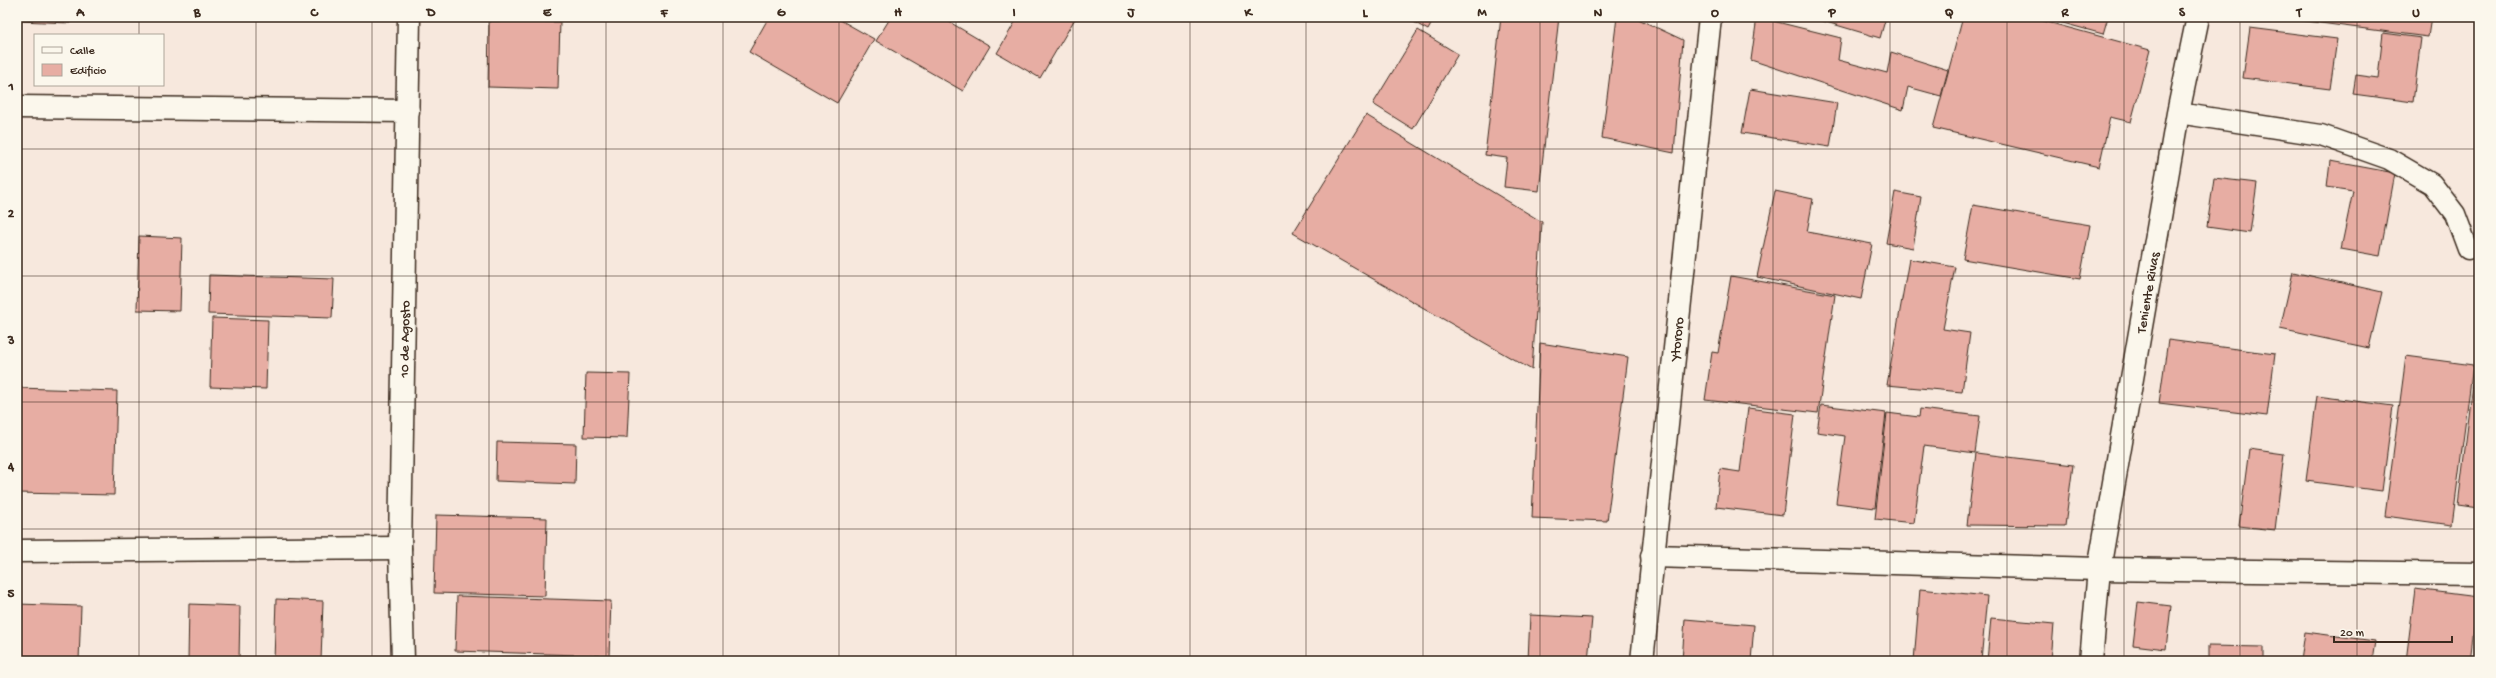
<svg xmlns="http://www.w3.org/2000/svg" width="2496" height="678" font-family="'Gochi Hand',sans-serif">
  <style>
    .building { fill: #e7ada3; stroke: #3b2a1e }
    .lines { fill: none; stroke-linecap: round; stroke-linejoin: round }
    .lane-casing { stroke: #3b2a1e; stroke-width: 23 }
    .street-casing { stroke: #3b2a1e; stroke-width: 25 }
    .secondary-casing { stroke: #3b2a1e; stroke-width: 25 }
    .lane { stroke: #fbf7ec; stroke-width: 20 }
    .street { stroke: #fbf7ec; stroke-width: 22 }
    .secondary { stroke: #fbf7ec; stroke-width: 22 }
    .grid { fill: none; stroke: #3b2a1e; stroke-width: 1; stroke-opacity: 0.55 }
    .labels { text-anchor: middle; stroke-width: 4; stroke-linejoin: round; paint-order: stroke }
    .street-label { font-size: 14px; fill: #3b2a1e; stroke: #fbf7ec }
    .neatline { fill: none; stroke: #3b2a1e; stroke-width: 1.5 }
    .grid-label { font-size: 13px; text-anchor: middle; font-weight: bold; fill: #3b2a1e }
  </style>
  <rect width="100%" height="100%" fill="#f7e8dd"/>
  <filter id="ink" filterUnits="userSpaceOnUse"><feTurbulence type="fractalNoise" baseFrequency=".025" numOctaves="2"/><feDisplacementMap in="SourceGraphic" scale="8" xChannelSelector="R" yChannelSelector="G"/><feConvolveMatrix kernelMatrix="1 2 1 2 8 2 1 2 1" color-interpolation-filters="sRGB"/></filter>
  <g filter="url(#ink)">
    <!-- building -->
    <g class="building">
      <path d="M20,17H70V23L20,21Z"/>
      <path d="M596,17H631V19L596,18Z"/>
      <path d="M769,17H835L874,39L837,103L749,52Z"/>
      <path d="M891,17H941L990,46L963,91L876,41Z"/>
      <path d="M1018,17H1076L1040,78L997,53Z"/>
      <path d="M1405,17H1435L1428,30Z"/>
      <path d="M1501,17H1559L1539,191L1504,187L1507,158L1485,155Z"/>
      <path d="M1617,17H1634L1683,40L1674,153L1602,138Z"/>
      <path d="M1757,17L1841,38L1838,60L1887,73L1891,52L1948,70L1941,96L1908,87L1903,110L1751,60Z"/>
      <path d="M1817,17H1886L1880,38L1816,19Z"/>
      <path d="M1963,17H2029L2150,50L2131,122L2110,117L2099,167L1933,128Z"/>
      <path d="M2041,17H2108L2103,34Z"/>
      <path d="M2274,17H2431L2428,37Z"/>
      <path d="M2453,17H2479V21Z"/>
      <path d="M489,21L560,22L558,89L488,87Z"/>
      <path d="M2250,28L2337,39L2330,89L2243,78Z"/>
      <path d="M1418,30L1458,54L1413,129L1373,104Z"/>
      <path d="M2383,33L2421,38L2413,102L2353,94L2356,75L2378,78Z"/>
      <path d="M1750,89L1837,103L1830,147L1742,133Z"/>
      <path d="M1366,115L1542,222L1532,370L1293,233Z"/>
      <path d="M2330,161L2395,173L2380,256L2341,249L2353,191L2327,187Z"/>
      <path d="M2214,178L2257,183L2250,233L2207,227Z"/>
      <path d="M1775,191L1813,199L1807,232L1872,244L1861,299L1757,277Z"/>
      <path d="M1895,192L1921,197L1913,248L1886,243Z"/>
      <path d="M1973,205L2090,225L2080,279L1963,259Z"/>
      <path d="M139,236L182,238L180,311L137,310Z"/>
      <path d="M1909,259L1955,267L1943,329L1970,333L1962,392L1887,385Z"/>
      <path d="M2293,272L2382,292L2369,348L2280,329Z"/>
      <path d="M209,275L334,279L332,318L208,314Z"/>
      <path d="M1731,276L1835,295L1818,413L1705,400L1712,352L1718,353Z"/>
      <path d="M212,318L268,320L266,389L210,387Z"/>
      <path d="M2168,340L2275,354L2267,416L2159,403Z"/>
      <path d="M1540,343L1628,357L1607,521L1532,518Z"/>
      <path d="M2477,352H2479V508L2458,505Z"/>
      <path d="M2406,356L2473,365L2452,525L2385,516Z"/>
      <path d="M586,373L630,374L627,438L584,437Z"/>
      <path d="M17,388L117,391L114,495L17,493Z"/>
      <path d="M2317,396L2393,406L2382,491L2306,481Z"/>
      <path d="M1821,405L1886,413L1875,508L1836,503L1845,436L1817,432Z"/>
      <path d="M1748,408L1795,414L1783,515L1716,507L1720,469L1740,472Z"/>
      <path d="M1920,409L1980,416L1975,453L1924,446L1914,523L1875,519L1887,413L1919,417Z"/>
      <path d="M497,442L576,444L575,484L496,481Z"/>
      <path d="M2249,449L2284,454L2275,530L2239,526Z"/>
      <path d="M1976,453L2073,465L2065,526L1967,525Z"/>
      <path d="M436,515L547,518L545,596L434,593Z"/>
      <path d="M1920,589L1987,596L1981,661H1914Z"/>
      <path d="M2415,589L2478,597L2470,661H2406Z"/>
      <path d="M457,596L611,601L609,656L455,651Z"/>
      <path d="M276,599L323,601L321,661H274Z"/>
      <path d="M2138,602L2171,606L2166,649L2133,645Z"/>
      <path d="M17,604L81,606L79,661H17Z"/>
      <path d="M189,604L240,606L239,661H188Z"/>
      <path d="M1530,615L1592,618L1588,661H1528Z"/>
      <path d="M1991,618L2054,624L2051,661H1987Z"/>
      <path d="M1685,619L1754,625L1751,661H1682Z"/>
      <path d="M2305,632L2375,641L2372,661H2301Z"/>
      <path d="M2208,646L2264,647V661H2208Z"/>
    </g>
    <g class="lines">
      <defs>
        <path id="lane" d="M2178,113L2321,135L2389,159L2432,184L2455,214L2468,249"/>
        <g id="street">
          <path d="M17,107L408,111"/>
          <path d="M17,551L400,548"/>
          <path d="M1652,556L2099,569L2479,574"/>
          <path id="s1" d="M2091,661L2099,569L2178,113L2198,17"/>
        </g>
        <g id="secondary">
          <path id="s2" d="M403,661L400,548L409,17"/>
          <path id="s3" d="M1642,661L1710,17"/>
        </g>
      </defs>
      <!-- lane casing -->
      <use href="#lane" class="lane-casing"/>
      <!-- street casing -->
      <use href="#street" class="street-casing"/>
      <!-- secondary casing -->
      <use href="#secondary" class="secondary-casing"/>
      <!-- lane -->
      <use href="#lane" class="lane"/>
      <!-- street -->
      <use href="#street" class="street"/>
      <!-- secondary -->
      <use href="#secondary" class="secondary"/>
    </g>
  </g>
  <!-- grid -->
  <path class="grid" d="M139,17V35M256,17V661M372,17V661M489,17V661M606,17V661M723,17V661M839,17V661M956,17V661M1073,17V661M1190,17V661M1306,17V661M1423,17V661M1540,17V661M1657,17V661M1773,17V661M1890,17V661M2007,17V661M2124,17V661M2240,17V661M2357,17V661M139,85V661M17,149H2479M17,276H2479M17,402H2479M17,529H2479"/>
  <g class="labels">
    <!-- street labels -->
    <g class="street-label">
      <text dy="5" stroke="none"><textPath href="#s1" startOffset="373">Teniente Rivas</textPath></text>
      <text dy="5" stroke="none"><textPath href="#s2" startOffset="322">10 de Agosto</textPath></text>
      <text dy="5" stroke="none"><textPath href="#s3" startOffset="324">Ytororo</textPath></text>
    </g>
  </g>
  <!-- margin -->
  <rect width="2496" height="678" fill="none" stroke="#fbf7ec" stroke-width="44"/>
  <!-- legend -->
  <rect x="34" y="34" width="130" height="52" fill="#fbf7ec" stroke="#aea59a"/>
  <rect x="42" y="47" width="20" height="6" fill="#fbf7ec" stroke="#aea59a"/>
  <text x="70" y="54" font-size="12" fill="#3b2a1e">Calle</text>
  <rect x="42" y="64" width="20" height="12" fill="#e7ada3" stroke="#aea59a"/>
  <text x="70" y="74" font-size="12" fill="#3b2a1e">Edificio</text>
  <!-- scale -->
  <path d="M2334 636v6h118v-6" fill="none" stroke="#3b2a1e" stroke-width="2"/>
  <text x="2340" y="636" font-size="12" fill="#3b2a1e" stroke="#fbf7ec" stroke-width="3" paint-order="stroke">20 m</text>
  <rect x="22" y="22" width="2452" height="634" class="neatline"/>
  <g class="grid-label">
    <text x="80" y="16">A</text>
    <text x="197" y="16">B</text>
    <text x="314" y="16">C</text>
    <text x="431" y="16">D</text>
    <text x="547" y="16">E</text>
    <text x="664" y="16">F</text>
    <text x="781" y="16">G</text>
    <text x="898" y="16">H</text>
    <text x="1014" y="16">I</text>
    <text x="1131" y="16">J</text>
    <text x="1248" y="16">K</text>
    <text x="1365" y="16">L</text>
    <text x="1482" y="16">M</text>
    <text x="1598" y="16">N</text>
    <text x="1715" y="16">O</text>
    <text x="1832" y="16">P</text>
    <text x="1949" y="16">Q</text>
    <text x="2065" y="16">R</text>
    <text x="2182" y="16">S</text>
    <text x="2299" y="16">T</text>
    <text x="2416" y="16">U</text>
    <text x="11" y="90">1</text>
    <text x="11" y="217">2</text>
    <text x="11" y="344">3</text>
    <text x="11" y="470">4</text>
    <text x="11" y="597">5</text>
  </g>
</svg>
